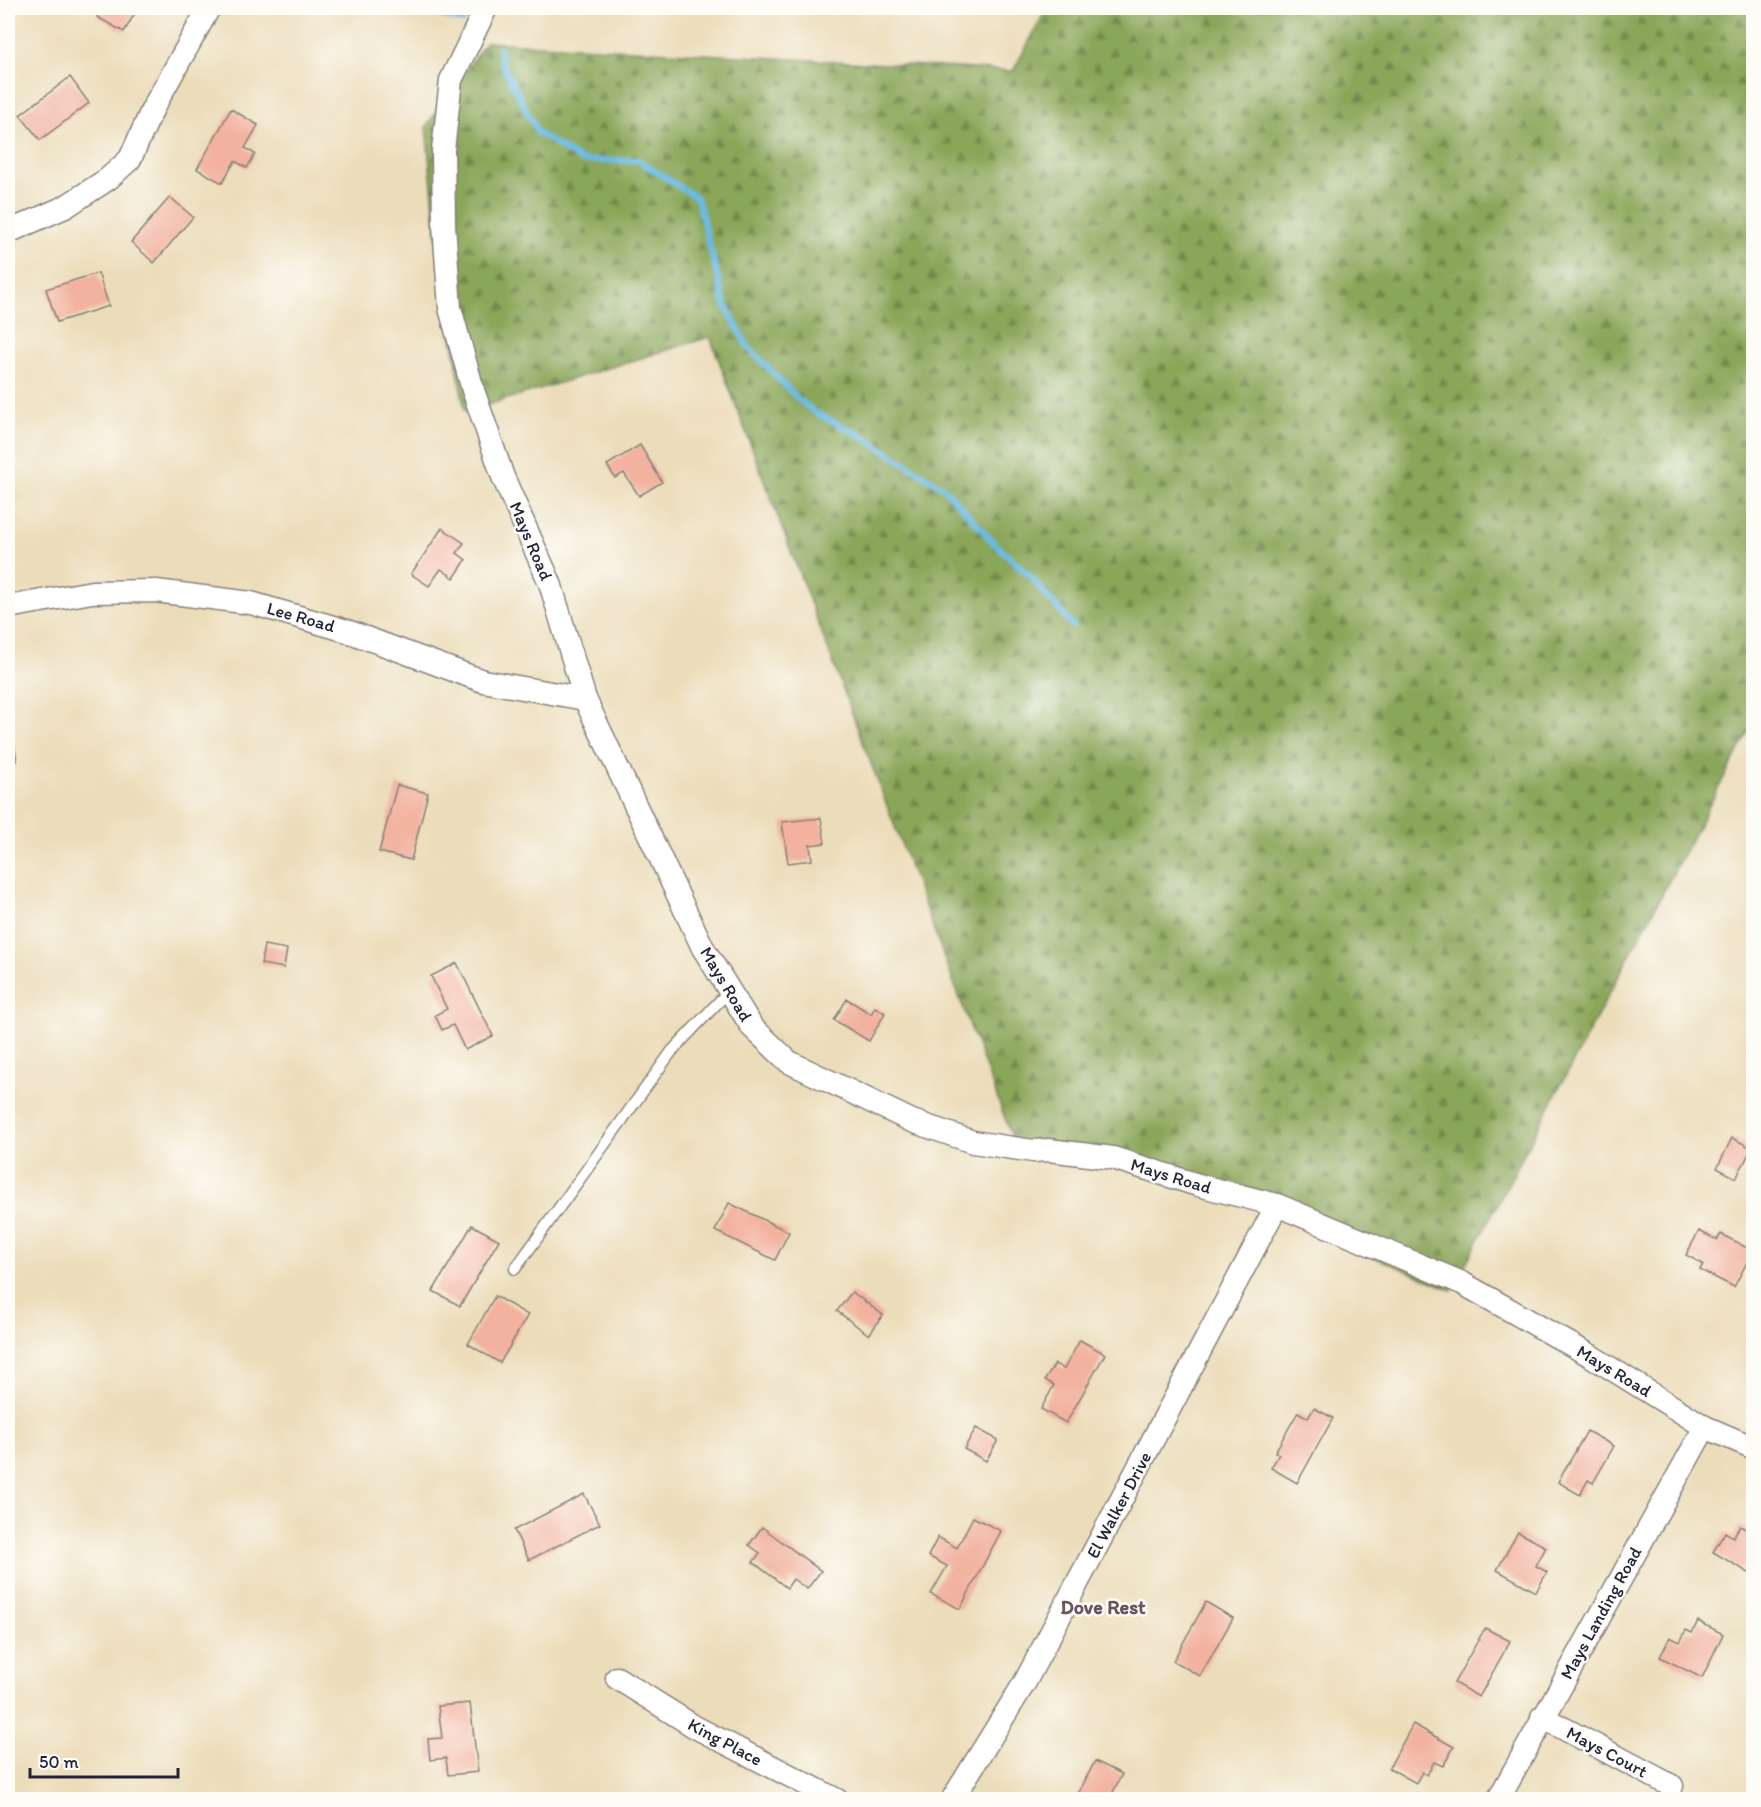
<svg xmlns="http://www.w3.org/2000/svg" width="1761" height="1807" font-family="Itim,sans-serif">
  <style>
    .forest { fill: url(#forest-firs); stroke: #56644a; stroke-width: 1.5 }
    .lines { fill: none; stroke-linecap: round; stroke-linejoin: round }
    .stream { stroke: #69bbe5; stroke-width: 6 }
    .building { fill: #f2b29f }
    .lane-casing { stroke: #87807a; stroke-width: 13 }
    .street-casing { stroke: #87807a; stroke-width: 25 }
    .lane { stroke: #fff; stroke-width: 10 }
    .street { stroke: #fff; stroke-width: 22 }
    .labels { text-anchor: middle; stroke-width: 5; stroke-linejoin: round; paint-order: stroke }
    .street-label { font-size: 18px; fill: #22223b; stroke: #fdfcf7 }
    .neighbourhood-label { font-size: 20px; font-weight: bold; fill: #6b545e; stroke: #fdfcf7 }
  </style>
  <defs>
    <pattern id="forest-firs" width="22" height="20" patternUnits="userSpaceOnUse" patternTransform="scale(1.5)"><rect width="22" height="20" fill="#8aa659"/><path d="M5 1l3.5 6h-7zM16 11l3.5 6h-7z" fill="#70874b"/></pattern>
  </defs>
  <rect width="100%" height="100%" fill="#fdfcf7"/>
  <filter id="ink" filterUnits="userSpaceOnUse"><feTurbulence type="fractalNoise" baseFrequency=".0167" numOctaves="2"/><feDisplacementMap in="SourceGraphic" scale="12" xChannelSelector="R" yChannelSelector="G"/><feConvolveMatrix kernelMatrix="1 2 1 2 8 2 1 2 1" color-interpolation-filters="sRGB"/></filter>
  <filter id="wash" filterUnits="userSpaceOnUse"><feTurbulence type="fractalNoise" baseFrequency=".008" numOctaves="4" result="noise"/><feDisplacementMap in="SourceGraphic" scale="24" xChannelSelector="R" yChannelSelector="G"/><feGaussianBlur stdDeviation="1.35" result="paint"/><feColorMatrix in="noise" values="0 0 0 0 0 0 0 0 0 0 0 0 0 0 0 0 0 1.4 0 .05"/><feComposite in="paint" operator="in"/></filter>
  <g filter="url(#wash)">
    <rect width="100%" height="100%" fill="#ecddba"/>
    <!-- forest -->
    <path class="forest" d="M1047,8H1753V723L1452,1290L1176,1173L1015,1145L710,337L465,412L440,267L426,127L486,42L1013,71Z"/>
    <g class="lines">
      <!-- stream -->
      <g class="stream">
        <path d="M414,8L463,21"/>
        <path d="M499,49L502,64L538,133L582,161L638,160L697,198L725,305L748,347L798,399L816,413L860,435L944,488L995,544L1028,574L1073,626"/>
      </g>
    </g>
    <g id="blocks">
      <!-- building -->
      <g class="building">
        <path d="M102,8H138L124,32L97,17Z"/>
        <path d="M70,77L89,103L40,140L20,115Z"/>
        <path d="M231,109L258,125L245,148L255,154L247,168L235,161L222,183L197,169Z"/>
        <path d="M170,197L193,217L154,263L131,242Z"/>
        <path d="M98,273L109,306L57,322L46,289Z"/>
        <path d="M640,445L662,482L639,496L624,473L615,478L607,465Z"/>
        <path d="M442,528L464,543L457,553L466,560L454,578L441,569L429,586L411,574Z"/>
        <path d="M9,715L17,761L8,763V716Z"/>
        <path d="M397,785L428,793L411,860L379,852Z"/>
        <path d="M821,818L825,843L810,845L812,860L788,863L782,822Z"/>
        <path d="M264,945L287,949L284,968L261,964Z"/>
        <path d="M457,963L493,1036L465,1050L453,1025L442,1030L435,1015L447,1009L431,976Z"/>
        <path d="M847,999L871,1014L875,1007L885,1013L869,1041L834,1020Z"/>
        <path d="M1732,1138L1752,1148L1736,1178L1717,1168Z"/>
        <path d="M729,1203L789,1232L775,1260L715,1231Z"/>
        <path d="M472,1225L499,1240L460,1306L433,1291Z"/>
        <path d="M1699,1231L1717,1240L1721,1234L1753,1251L1734,1287L1700,1270L1703,1264L1686,1255Z"/>
        <path d="M852,1292L883,1315L869,1335L837,1311Z"/>
        <path d="M495,1296L528,1315L500,1363L468,1344Z"/>
        <path d="M1080,1340L1105,1354L1066,1423L1041,1409L1054,1385L1045,1380L1055,1364L1064,1369Z"/>
        <path d="M1314,1408L1333,1418L1297,1483L1271,1468L1279,1454L1275,1452L1298,1412L1308,1418Z"/>
        <path d="M976,1428L998,1440L986,1461L964,1449Z"/>
        <path d="M1587,1431L1614,1446L1593,1483L1588,1480L1580,1495L1558,1482Z"/>
        <path d="M584,1494L600,1524L529,1560L514,1530Z"/>
        <path d="M973,1517L1001,1531L960,1609L931,1594L947,1566L928,1556L938,1537L957,1548Z"/>
        <path d="M1754,1519V1576L1713,1552L1725,1532L1733,1537L1740,1526L1747,1530Z"/>
        <path d="M762,1527L821,1571L807,1589L793,1579L787,1588L753,1562L760,1553L749,1545Z"/>
        <path d="M1518,1532L1546,1547L1536,1566L1547,1572L1536,1592L1497,1570Z"/>
        <path d="M1206,1602L1233,1618L1200,1676L1173,1661Z"/>
        <path d="M1698,1621L1723,1634L1702,1678L1660,1657L1670,1637L1680,1642L1686,1630L1692,1633Z"/>
        <path d="M1485,1628L1510,1641L1479,1697L1454,1683Z"/>
        <path d="M470,1703L478,1772L448,1775L446,1758L430,1760L428,1739L442,1738L438,1706Z"/>
        <path d="M1413,1724L1454,1747L1443,1766L1434,1762L1427,1775L1422,1772L1416,1783L1389,1768Z"/>
        <path d="M1095,1761L1122,1774L1109,1800H1075Z"/>
      </g>
    </g>
  </g>
  <g filter="url(#ink)">
    <use href="#blocks" fill-opacity="0" stroke="#87807a" stroke-width="1.5"/>
    <g class="lines">
      <defs>
        <path id="lane" d="M515,1269L672,1051L729,991"/>
        <g id="street">
          <path d="M486,8L451,80L443,150L444,225L450,308L473,390L503,477L550,583L585,699L703,948L752,1027L789,1062L912,1121L973,1142L1033,1151L1049,1150L1113,1158L1198,1185L1277,1205L1462,1283L1591,1356L1705,1427L1754,1448"/>
          <path d="M8,232L65,207L108,179L130,159L153,108L209,8"/>
          <path d="M8,607L92,592L156,591L251,603L347,631L483,681L585,699"/>
          <path d="M617,1678L695,1727L837,1800"/>
          <path d="M1542,1717L1672,1786"/>
          <path d="M952,1800L1025,1682L1277,1205"/>
          <path d="M1498,1800L1705,1427"/>
        </g>
      </defs>
      <!-- lane casing -->
      <use href="#lane" class="lane-casing"/>
      <!-- street casing -->
      <use href="#street" class="street-casing"/>
      <!-- lane -->
      <use href="#lane" class="lane"/>
      <!-- street -->
      <use href="#street" class="street"/>
    </g>
  </g>
  <g class="labels">
    <!-- street labels -->
    <g class="street-label">
      <text transform="translate(531 541) rotate(67)" y="6">Mays Road</text>
      <text transform="translate(301 617) rotate(16)" y="6">Lee Road</text>
      <text transform="translate(726 984) rotate(59)" y="6">Mays Road</text>
      <text transform="translate(1171 1176) rotate(17)" y="6">Mays Road</text>
      <text transform="translate(1614 1371) rotate(31)" y="6">Mays Road</text>
      <text transform="translate(1119 1505) rotate(-62)" y="6">El Walker Drive</text>
      <text transform="translate(1601 1613) rotate(-61)" y="6">Mays Landing Road</text>
      <text transform="translate(725 1742) rotate(28)" y="6">King Place</text>
      <text transform="translate(1607 1752) rotate(28)" y="6">Mays Court</text>
    </g>
    <!-- neighbourhood labels -->
    <g class="neighbourhood-label">
      <text x="1103" y="1614">Dove Rest</text>
    </g>
  </g>
  <!-- margin -->
  <rect width="1761" height="1807" fill="none" stroke="#fdfcf7" stroke-width="30"/>
  <!-- scale -->
  <path d="M30 1768v9h148v-9" fill="none" stroke="#22223b" stroke-width="3"/>
  <text x="39" y="1768" font-size="18" fill="#22223b" stroke="#fdfcf7" stroke-width="4.5" paint-order="stroke">50 m</text>
</svg>
